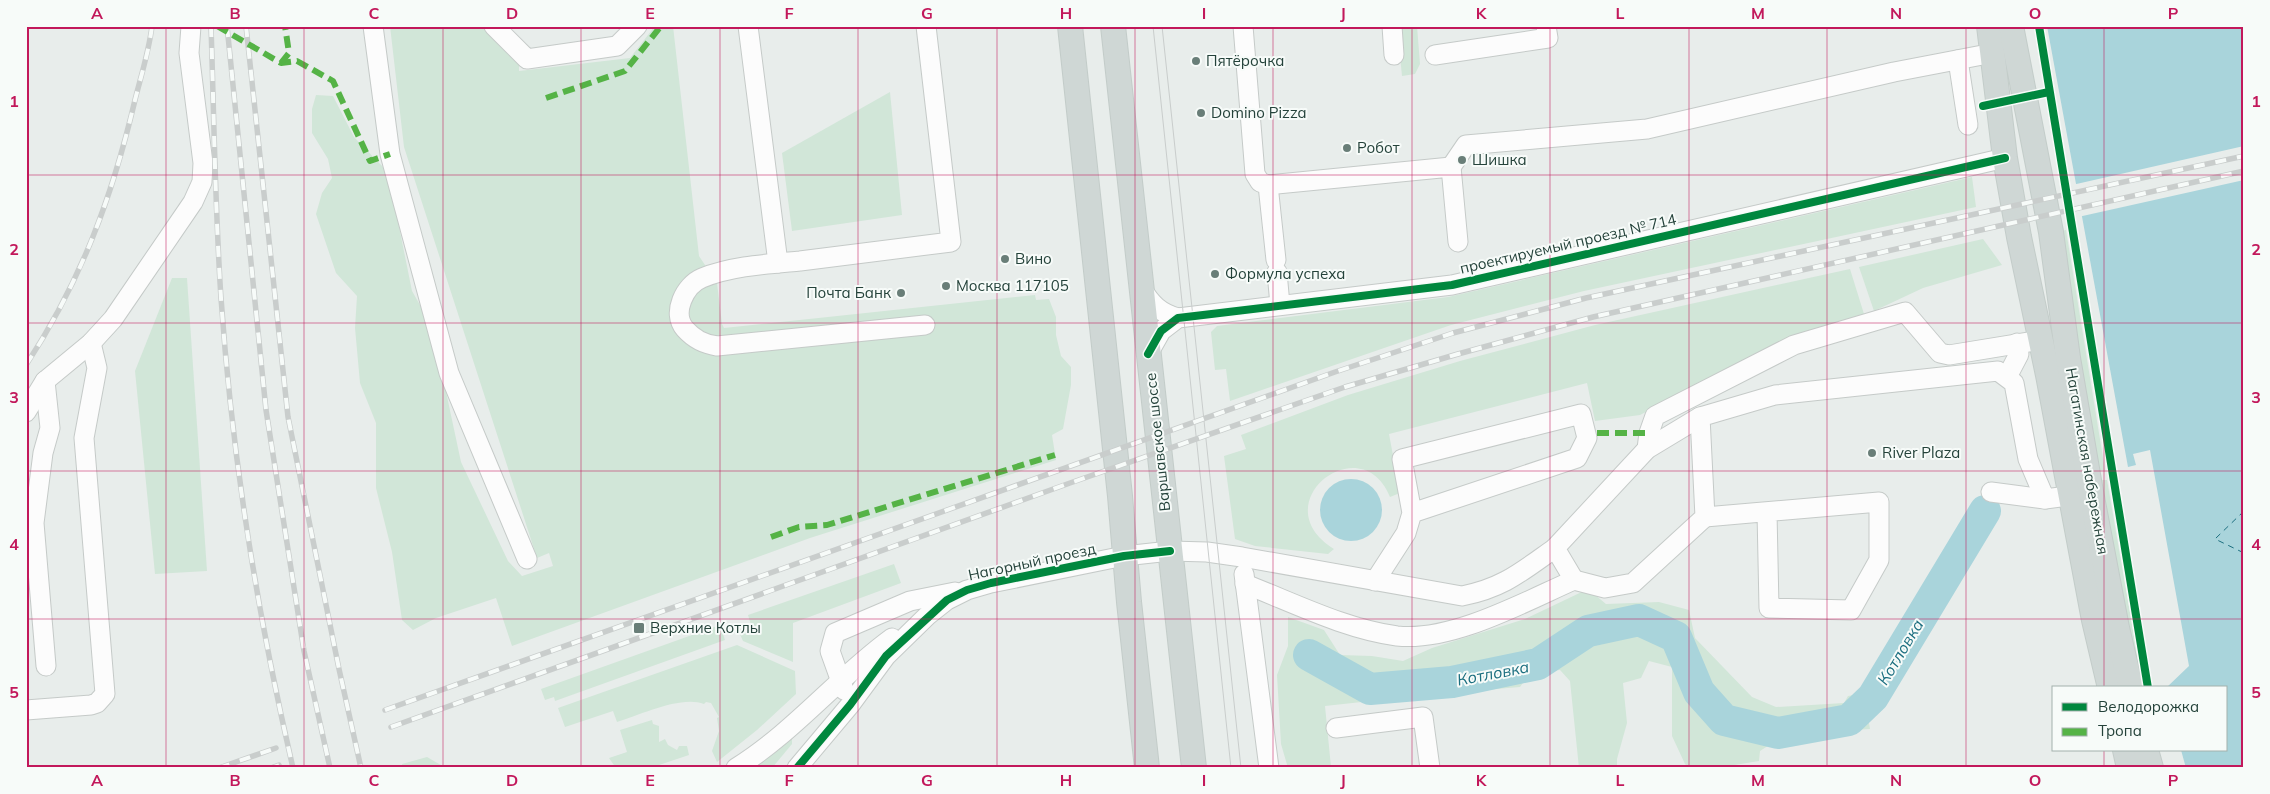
<svg xmlns="http://www.w3.org/2000/svg" width="2270" height="794" font-family="Mulish,sans-serif">
  <style>
    .green { fill: #d1e6d8 }
    .water { fill: #a9d4db }
    .pier { fill: #e8edeb }
    .lines { fill: none; stroke-linecap: round; stroke-linejoin: round }
    .river { stroke: #a9d4db; stroke-width: 32 }
    .ferry { stroke: #1c6f80; stroke-width: 1; stroke-dasharray: 6 5; stroke-linecap: butt }
    .minor-casing { stroke: #c5cac8; stroke-width: 21 }
    .major-casing { stroke: #c3ccc9; stroke-width: 26 }
    .minor { stroke: #fcfcfc; stroke-width: 19 }
    .major { stroke: #cfd7d5; stroke-width: 24 }
    .tram { stroke: #c9cdcc; stroke-width: 1 }
    .rail-casing { stroke: #c9cdcc; stroke-width: 5.5 }
    .rail { stroke: #f7fbf9; stroke-width: 4; stroke-dasharray: 11; stroke-linecap: butt }
    .quiet { stroke: #55b346; stroke-width: 6; stroke-dasharray: 12 6; stroke-linecap: butt }
    .cycleway-casing { stroke: #f7fbf9; stroke-width: 11 }
    .cycleway { stroke: #00873e; stroke-width: 8 }
    .grid { fill: none; stroke: #c2185b; stroke-width: 1; stroke-opacity: 0.55 }
    .poi-dot { fill: #697e78; stroke: #f7fbf9; stroke-width: 2 }
    .labels { text-anchor: middle; stroke-width: 4; stroke-linejoin: round; paint-order: stroke }
    .poi-label { font-size: 15px; fill: #24423a; stroke: #f7fbf9; text-anchor: start }
    .street-label { font-size: 15px; fill: #24423a; stroke: #f7fbf9 }
    .water-label { font-size: 16px; font-style: italic; fill: #1c6f80; stroke: #f7fbf9 }
    .neatline { fill: none; stroke: #c2185b; stroke-width: 2 }
    .grid-label { font-size: 16px; text-anchor: middle; font-weight: bold; fill: #c2185b }
  </style>
  <rect width="100%" height="100%" fill="#e8edeb"/>
  <!-- green -->
  <g class="green">
    <path d="M390,26H490L519,60V71L630,58L655,26H673L699,256L717,283L722,324L724,328L1035,295L1036,300L1049,299L1056,317V335L1061,356L1071,367V385L1063,429L1052,435L1056,460L810,538L512,646L496,598L436,618L413,630L402,620L392,552L376,488V423L360,383L355,328L357,296L336,273L316,214L322,193L332,178L328,159L312,133V109L316,95L333,96L354,137L383,167L390,182L412,291L428,319L442,373L461,462L508,561L522,576L553,566L549,553L537,558L404,147Z"/>
    <path d="M1397,26H1417L1420,64L1415,74L1402,76Z"/>
    <path d="M890,92L902,215L792,231L782,153Z"/>
    <path d="M1972,177L1976,207L1584,291L1451,325L1230,401L1226,369L1215,370L1211,332L1217,326L1448,297Z"/>
    <path d="M2066,230L2105,470L2096,471L2057,232Z"/>
    <path d="M1983,239L2002,265L1923,288L1874,311L1859,267Z"/>
    <path d="M1850,269L1864,314L1787,338L1640,415L1595,421L1587,383L1389,434L1400,493L1390,497C1361,425 1261,504 1334,549L1328,554L1255,546L1235,539L1224,456L1246,449L1241,435L1348,395L1460,361L1595,325Z"/>
    <path d="M172,278H187L207,571L155,574L135,371Z"/>
    <path d="M2098,480H2107L2143,688H2136Z"/>
    <path d="M894,564L901,583L793,623V662L743,641L738,630L751,625L748,615Z"/>
    <path d="M1588,589L1606,604L1659,602L1689,610L1695,638L1752,697L1776,707L1844,703L1848,696L1865,693L1910,608L1920,609L1925,617L1868,717L1870,729L1786,734L1760,751L1759,761L1716,768H1689L1685,764L1672,736V667L1649,661L1641,678L1623,683L1627,723L1617,759V768H1579L1570,681L1560,670L1530,673L1520,687L1435,694L1325,706L1331,767L1288,768L1281,744L1277,675L1288,646V617L1324,630L1340,655L1372,656L1403,661L1432,648L1525,619Z"/>
    <path d="M720,625L725,640L555,701L554,697L545,700L541,689Z"/>
    <path d="M737,645L795,671L796,694L757,730L717,762L712,751L719,731L717,718L719,717L711,703L706,702L704,704C681,695 640,715 617,722L613,711L565,727L558,708Z"/>
    <path d="M652,720L653,724L659,726V742L665,739L668,745L677,750L679,746H687L689,755L650,768H616L609,758L627,752L620,730Z"/>
    <path d="M792,737V744L772,768H746Z"/>
    <path d="M427,757L446,768H403L402,764Z"/>
  </g>
  <!-- water -->
  <g class="water">
    <path d="M2047,26H2244V768H2186L2181,750H2226V688H2166L2189,666L2150,450L2133,454L2136,465L2128,467Z"/>
    <circle cx="1351" cy="510" r="31"/>
  </g>
  <!-- pier -->
  <path class="pier" d="M2244,146V180L2078,217L2072,185Z"/>
  <g class="lines">
    <!-- river -->
    <path class="river" d="M1309,655L1370,689L1452,682L1538,664L1588,631L1639,620L1676,637L1699,692L1724,720L1778,733L1849,720L1873,697L1985,511"/>
    <!-- ferry -->
    <path class="ferry" d="M2244,511L2215,539L2244,553"/>
    <defs>
      <g id="minor">
        <path d="M373,26L390,154L449,373L527,559"/>
        <path d="M494,26L527,59L617,46L637,26"/>
        <path d="M748,26L778,263"/>
        <path d="M1243,26L1255,174L1260,182L1268,185L1276,260"/>
        <path d="M1392,26L1394,55"/>
        <path d="M1435,55L1548,38L1546,26"/>
        <path d="M1958,60L1968,125"/>
        <path d="M1451,167L1466,145L1647,129L1894,72L1993,53"/>
        <path d="M1268,185L1451,167L1458,242"/>
        <path d="M1277,272L1280,305"/>
        <path d="M1142,289C1151,304 1160,313 1178,318"/>
        <path d="M925,325L717,346C703,344 694,339 685,329C671,313 685,285 702,278C732,266 768,264 800,261C850,255 901,248 951,242L926,26"/>
        <path d="M1148,354L1161,331L1178,318L1452,285L2005,158"/>
        <path d="M2007,377L2019,354L2017,343"/>
        <path d="M45,381L50,428L43,453L34,523L46,666"/>
        <path d="M26,412L45,381L91,343L113,319L193,202L202,182L203,163L189,53L191,26"/>
        <path d="M1647,449L1649,433L1655,416L1794,345L1905,312L1940,353L1949,355L2041,340"/>
        <path d="M1991,492L2045,499"/>
        <path d="M1705,517L1879,502V560L1851,610L1769,608L1767,512"/>
        <path d="M1244,574L1269,768"/>
        <path d="M1574,580L1605,588L1633,583L1705,517L1700,417L1775,395L1998,371L2014,383L2028,459L2045,499L2083,494"/>
        <path d="M1375,581L1406,533L1412,513L1577,458L1587,438L1581,414L1402,459L1412,513"/>
        <path d="M1245,584C1294,603 1345,629 1397,636C1452,642 1524,602 1574,580L1555,548L1647,449L1700,417"/>
        <path d="M844,690L830,651L835,633L910,601L955,592"/>
        <path d="M26,710L91,705L97,703L105,694L84,438L97,368L91,343"/>
        <path d="M1336,728L1423,717L1430,768"/>
        <path d="M736,768C794,732 837,678 892,638"/>
        <path d="M797,768L850,705L886,656L928,615L947,600L967,590L991,583L1124,556L1170,551L1207,552L1242,557L1462,596C1503,588 1521,572 1555,548"/>
      </g>
      <g id="major">
        <path d="M1070,26L1120,496L1129,602L1147,768"/>
        <path d="M1113,26L1194,768"/>
        <path d="M1989,26L2005,158L2019,237L2048,375L2094,620L2110,688"/>
        <path d="M2011,26L2051,232L2068,358L2091,492L2117,628L2131,688"/>
        <path d="M2125,750L2129,768"/>
        <path d="M2146,750L2151,768"/>
      </g>
    </defs>
    <!-- minor casing -->
    <use href="#minor" class="minor-casing"/>
    <!-- major casing -->
    <use href="#major" class="major-casing"/>
    <!-- minor -->
    <use href="#minor" class="minor"/>
    <!-- major -->
    <use href="#major" class="major"/>
    <!-- tram -->
    <g class="tram">
      <path d="M1153,26L1231,768"/>
      <path d="M1162,26L1241,768"/>
    </g>
    <defs>
      <g id="rail">
        <path d="M211,26C214,117 215,208 221,298C232,457 257,613 293,768"/>
        <path d="M227,26L266,410L304,651L330,768"/>
        <path d="M246,26L288,417L339,669L361,768"/>
        <path d="M26,365C81,281 112,198 135,100C141,76 149,51 152,26"/>
        <path d="M385,710L1335,372L1453,333L1586,298L2244,156"/>
        <path d="M391,727L1070,483L1345,387L1458,354L1593,317L2244,171"/>
        <path d="M219,768L276,748"/>
        <path d="M271,768L279,765"/>
      </g>
    </defs>
    <!-- rail casing -->
    <use href="#rail" class="rail-casing"/>
    <!-- rail -->
    <use href="#rail" class="rail"/>
    <!-- quiet -->
    <g class="quiet">
      <path d="M217,26L281,63L297,61L333,81L370,161L390,154"/>
      <path d="M281,63L289,53L285,26"/>
      <path d="M546,98L625,71L661,26"/>
      <path d="M1597,433H1649"/>
      <path d="M771,537L799,527L827,525L1055,455"/>
    </g>
    <defs>
      <g id="cycleway">
        <path d="M2039,26L2148,688"/>
        <path d="M1983,106L2049,92"/>
        <path d="M1148,354L1161,331L1178,318L1452,285L2005,158"/>
        <path d="M797,768L850,705L886,656L947,600L967,590L991,583L1124,556L1170,551"/>
      </g>
    </defs>
    <!-- cycleway casing -->
    <use href="#cycleway" class="cycleway-casing"/>
    <!-- cycleway -->
    <use href="#cycleway" class="cycleway"/>
  </g>
  <!-- grid -->
  <path class="grid" d="M166,26V768M304,26V768M443,26V768M581,26V768M720,26V768M858,26V768M997,26V768M1135,26V768M1273,26V768M1412,26V768M1550,26V768M1689,26V768M1827,26V768M1966,26V768M2104,26V688M26,175H2244M26,323H2244M26,471H2244M26,619H2244M2104,750V768"/>
  <!-- markers -->
  <g class="poi-dot">
    <circle cx="1196" cy="61" r="5"/>
    <circle cx="1201" cy="113" r="5"/>
    <circle cx="1347" cy="148" r="5"/>
    <circle cx="1462" cy="160" r="5"/>
    <circle cx="1005" cy="259" r="5"/>
    <circle cx="1215" cy="274" r="5"/>
    <circle cx="946" cy="286" r="5"/>
    <circle cx="901" cy="293" r="5"/>
    <circle cx="1872" cy="453" r="5"/>
    <rect x="633" y="622" width="12" height="12" rx="2.5"/>
  </g>
  <g class="labels">
    <!-- poi labels -->
    <g class="poi-label">
      <text x="1206" y="66">Пятёрочка</text>
      <text x="1211" y="118">Domino Pizza</text>
      <text x="1357" y="153">Робот</text>
      <text x="1472" y="165">Шишка</text>
      <text x="1015" y="264">Вино</text>
      <text x="1225" y="279">Формула успеха</text>
      <text x="956" y="291">Москва 117105</text>
      <text x="891" y="298" text-anchor="end">Почта Банк</text>
      <text x="1882" y="458">River Plaza</text>
      <text x="650" y="633">Верхние Котлы</text>
    </g>
    <!-- street labels -->
    <g class="street-label">
      <text transform="translate(1568 244) rotate(-13)" y="5">проектируемый проезд № 714</text>
      <text transform="translate(1158 442) rotate(-96)" y="5">Варшавское шоссе</text>
      <text transform="translate(2087 461) rotate(80)" y="5">Нагатинская набережная</text>
      <text transform="translate(1032 562) rotate(-12)" y="5">Нагорный проезд</text>
    </g>
    <!-- water labels -->
    <g class="water-label">
      <text transform="translate(1900 652) rotate(-59)" y="6">Котловка</text>
      <text transform="translate(1493 673) rotate(-11)" y="6">Котловка</text>
    </g>
  </g>
  <!-- border -->
  <rect width="2270" height="794" fill="none" stroke="#f7fbf9" stroke-width="55"/>
  <!-- legend -->
  <rect x="2052" y="686" width="175" height="65" fill="#f7fbf9" stroke="#a3b1ad"/>
  <rect x="2062" y="703" width="25" height="8" fill="#00873e" stroke="#a3b1ad"/>
  <text x="2098" y="712" font-size="15" fill="#24423a">Велодорожка</text>
  <rect x="2062" y="728" width="25" height="8" fill="#55b346" stroke="#a3b1ad"/>
  <text x="2098" y="736" font-size="15" fill="#24423a">Тропа</text>
  <rect x="28" y="28" width="2214" height="738" class="neatline"/>
  <g class="grid-label">
    <text x="97" y="19">A</text>
    <text x="235" y="19">B</text>
    <text x="374" y="19">C</text>
    <text x="512" y="19">D</text>
    <text x="650" y="19">E</text>
    <text x="789" y="19">F</text>
    <text x="927" y="19">G</text>
    <text x="1066" y="19">H</text>
    <text x="1204" y="19">I</text>
    <text x="1343" y="19">J</text>
    <text x="1481" y="19">K</text>
    <text x="1620" y="19">L</text>
    <text x="1758" y="19">M</text>
    <text x="1896" y="19">N</text>
    <text x="2035" y="19">O</text>
    <text x="2173" y="19">P</text>
    <text x="14" y="107">1</text>
    <text x="2256" y="107">1</text>
    <text x="14" y="255">2</text>
    <text x="2256" y="255">2</text>
    <text x="14" y="403">3</text>
    <text x="2256" y="403">3</text>
    <text x="14" y="550">4</text>
    <text x="2256" y="550">4</text>
    <text x="14" y="698">5</text>
    <text x="2256" y="698">5</text>
    <text x="97" y="786">A</text>
    <text x="235" y="786">B</text>
    <text x="374" y="786">C</text>
    <text x="512" y="786">D</text>
    <text x="650" y="786">E</text>
    <text x="789" y="786">F</text>
    <text x="927" y="786">G</text>
    <text x="1066" y="786">H</text>
    <text x="1204" y="786">I</text>
    <text x="1343" y="786">J</text>
    <text x="1481" y="786">K</text>
    <text x="1620" y="786">L</text>
    <text x="1758" y="786">M</text>
    <text x="1896" y="786">N</text>
    <text x="2035" y="786">O</text>
    <text x="2173" y="786">P</text>
  </g>
</svg>
